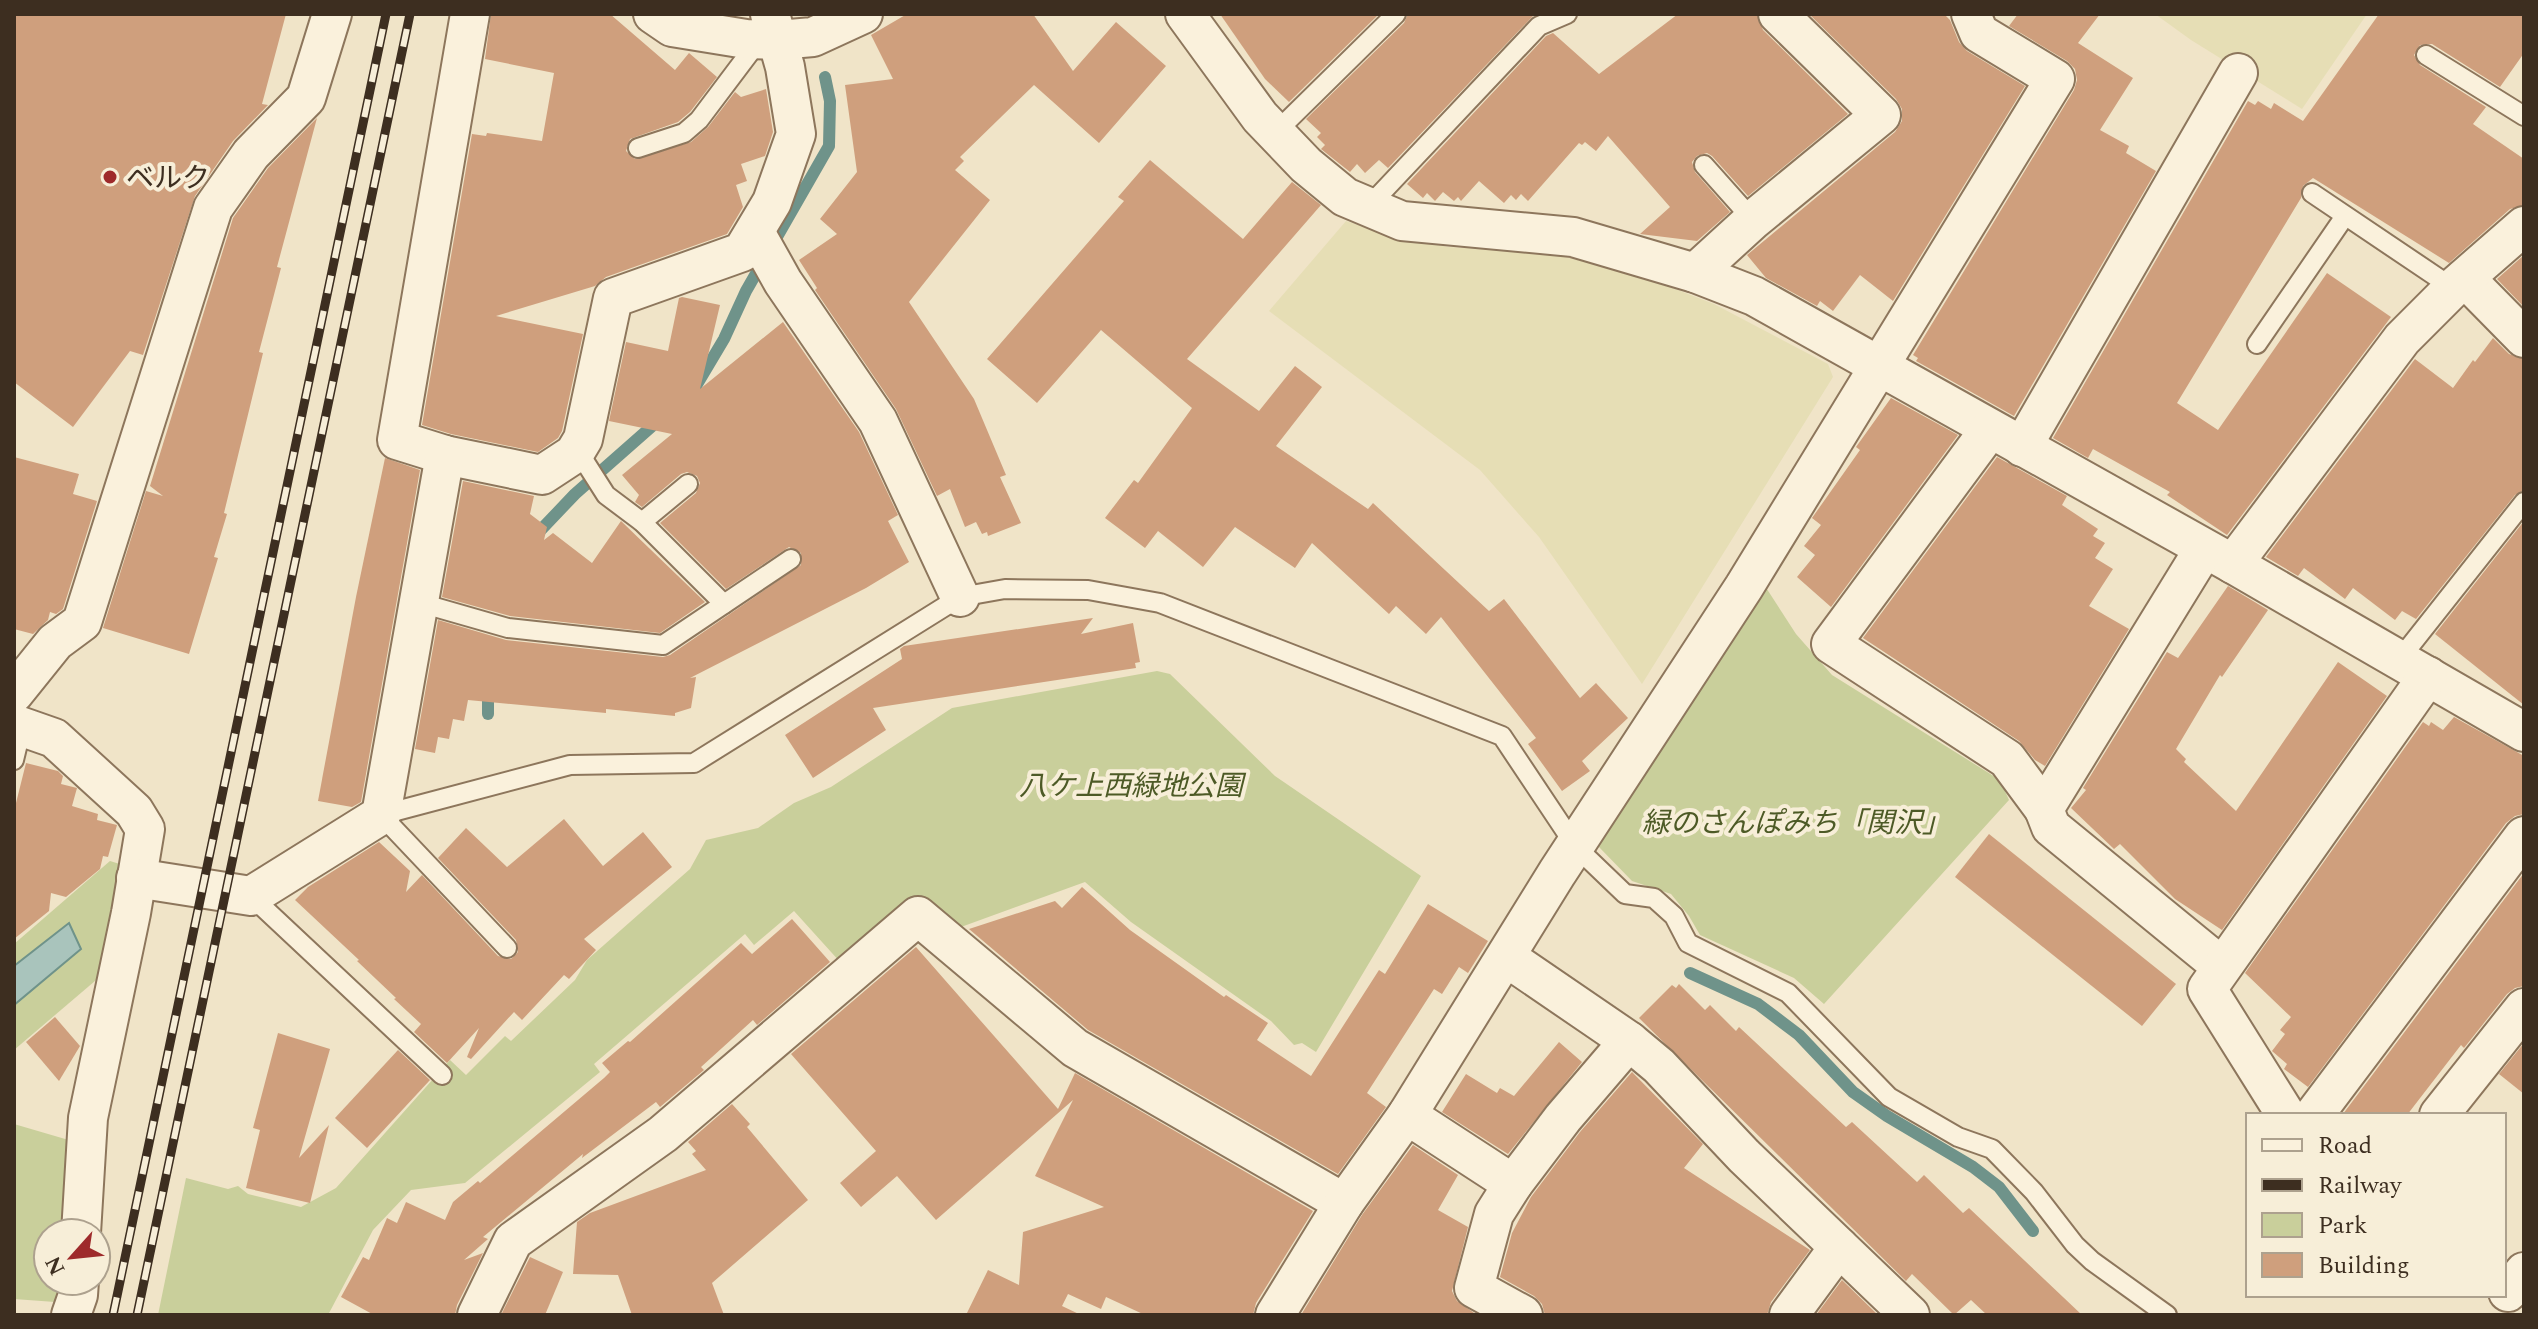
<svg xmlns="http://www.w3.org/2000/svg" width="2538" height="1329" font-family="Spectral,'Noto Sans JP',serif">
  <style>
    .farmland { fill: #e6deb5 }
    .green { fill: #c9cf9b }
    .water { fill: #a9c4bc; stroke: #6f938a; stroke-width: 2 }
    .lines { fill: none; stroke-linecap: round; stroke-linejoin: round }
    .stream { stroke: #6f938a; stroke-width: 12 }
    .building { fill: #cf9f7d }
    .service-casing { stroke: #8d765c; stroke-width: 22 }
    .minor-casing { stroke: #8d765c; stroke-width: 42 }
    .service { stroke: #faf1dc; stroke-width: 18 }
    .minor { stroke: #faf1dc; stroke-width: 38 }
    .rail-casing { stroke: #3d2e20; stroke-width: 9 }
    .rail { stroke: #f7eed8; stroke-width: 6; stroke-dasharray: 18; stroke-linecap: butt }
    .poi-dot { fill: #9e2a2b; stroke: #f7eed8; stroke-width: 3 }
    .labels { text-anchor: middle; stroke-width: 8; stroke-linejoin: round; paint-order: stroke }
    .poi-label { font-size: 28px; fill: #3d2e20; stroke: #f7eed8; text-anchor: start }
    .park-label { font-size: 28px; font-style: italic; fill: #4d5a26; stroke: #f7eed8 }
  </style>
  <rect width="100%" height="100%" fill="#f0e4c8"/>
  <!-- farmland -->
  <g class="farmland">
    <path d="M2155,14H2367L2302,109L2191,40Z"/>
    <path d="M1346,221L1396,237L1448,247L1508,250L1566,257L1647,278L1714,304L1828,364L1833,377L1642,684L1539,537L1480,470L1269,311Z"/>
  </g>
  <!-- green -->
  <g class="green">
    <path d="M1763,583L1796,634L1832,675L2000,780L2009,800L1824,1004L1794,978L1700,935L1689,916L1671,894L1632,881L1598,846Z"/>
    <path d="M1157,671L1170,674L1275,776L1421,876L1316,1052L1302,1043L1294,1045L1271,1021L1131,922L1085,882L961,927L930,903L841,963L794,911L754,945L745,934L594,1064L600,1072L465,1183L411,1190L373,1230L328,1315H158L186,1178L228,1189L238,1186L248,1194L301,1207L336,1188L450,1060L466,1075L505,1036L511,1041L575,980L587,960L690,869L706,840L758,828L794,803L831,787L952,708Z"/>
    <path d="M110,861L123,865L102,975L14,1050V944Z"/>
    <path d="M14,1124L72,1141L67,1233H48V1281H62L55,1302L14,1299Z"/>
  </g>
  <!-- water -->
  <path class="water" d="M69,923L81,949L14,1005V966Z"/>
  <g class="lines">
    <!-- stream -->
    <g class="stream">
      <path d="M696,386L724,339L746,291L829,146L830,101L825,77"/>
      <path d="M535,536L575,494L659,420"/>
      <path d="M488,714V687"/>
      <path d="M1690,973L1758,1004L1799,1035L1853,1092L1887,1116L1973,1167L1999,1187L2033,1231"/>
    </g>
  </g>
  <!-- building -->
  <g class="building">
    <path d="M14,14H286L262,104L268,105L233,141L195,196L143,355L130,351L73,427L14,382Z"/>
    <path d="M491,14H610L675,70L689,53L717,77L690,112L678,122L630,139L626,151L635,159L691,142L708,127L735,92L741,97L766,89L773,132L765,156L741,164L747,181L736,185L743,207L727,234L606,277L595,286L496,316L583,334L562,431L558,438L538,452L451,434L422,425L472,134L486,136L487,133L542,141L554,73L485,59Z"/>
    <path d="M907,14H1033L1073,71L1116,22L1166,66L1099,143L1034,85L960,157L964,161L955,170L990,200L909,302L974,399L1006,475L1000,477L1021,523L988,536L987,532L982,534L976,522L965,527L950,489L937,496L896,409L815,290L817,288L799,260L837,234L820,219L857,172L845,85L893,79L871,35Z"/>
    <path d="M1220,14H1379L1289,102L1265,79Z"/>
    <path d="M1408,14L1533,16L1388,168L1379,160L1365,173L1357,164L1350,172L1321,149L1325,145L1317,137L1321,133L1306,119L1404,23Z"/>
    <path d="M1678,14H1757L1763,30L1848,114L1748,196L1712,156L1707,153L1697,156L1692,162L1695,172L1730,212L1697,241L1640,234L1670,207L1608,136L1596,151L1585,142L1582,145L1579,143L1528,201L1521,194L1516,200L1511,195L1504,203L1479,181L1461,201L1458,197L1454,201L1443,192L1435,201L1427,193L1423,198L1407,184L1546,36L1553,33L1599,74Z"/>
    <path d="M1809,14H1944L1950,20L1959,42L1967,51L2025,86L1893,301L1860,275L1833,311L1820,301L1817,306L1766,278L1747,255L1895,132L1902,121V109L1896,99Z"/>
    <path d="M2018,14H2100L2078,43L2133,78L2100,130L2129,146L2126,153L2156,171L2014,416L1916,361L1918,358L1913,355L2074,90L2077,80L2075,69L2067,61L2009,26Z"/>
    <path d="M2379,14H2524V53L2500,87L2432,44L2420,45L2414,55L2420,65L2486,107L2473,124L2524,159V205L2510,209L2449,263L2313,178L2303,186L2301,198L2177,403L2218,430L2327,273L2391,317L2227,535L2167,495L2170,492L2093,449L2088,458L2053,438L2248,101L2255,105L2258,101L2271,109L2274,103L2303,121Z"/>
    <path d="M317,118L277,267L281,268L259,352L263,353L224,513L227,514L214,557L218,558L189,654L103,628L146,491L163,496L150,486L233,218L268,168Z"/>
    <path d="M1150,160L1243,239L1292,182L1321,205L1187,359L1259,411L1295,366L1322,387L1276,446L1368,509L1373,503L1489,611L1504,599L1580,698L1596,683L1628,718L1582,761L1590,771L1562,791L1528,744L1536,738L1441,617L1426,634L1396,606L1389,614L1312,543L1295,568L1235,527L1203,567L1158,531L1145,548L1105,518L1134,480L1138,483L1192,408L1101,330L1037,403L987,359L1124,201L1118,197Z"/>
    <path d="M2524,255V307L2497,279Z"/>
    <path d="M682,297L720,305L700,389L783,322L859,432L898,515L888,521L909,562L866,588L690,678L696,677L691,708L675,713V716L606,709V713L468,700L464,721L453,719L449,739L438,737L435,753L415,749L438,620L506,640L663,657L670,655L801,565V553L789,547L726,589L660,523L696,493L700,483L697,476L687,472L681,474L642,507L635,502L639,495L622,475L672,434L609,421L626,342L668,351L679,298Z"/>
    <path d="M2493,338L2509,354L2524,359V490L2515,495L2416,619L2402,611L2395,620L2353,588L2345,599L2304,568L2298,576L2266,557L2415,359L2453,388L2473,360L2475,362Z"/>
    <path d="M1891,398L1958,435L1831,607L1797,577L1815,555L1804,546L1821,525L1812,518L1860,450L1856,447Z"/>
    <path d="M14,457L79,474L73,494L97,501L63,609L56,614L50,612L48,620L33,634L14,629Z"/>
    <path d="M1997,457L2067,496L2062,505L2098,529L2093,536L2105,543L2095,558L2113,569L2089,606L2129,629L2045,766L2035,760L2019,741L1863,638Z"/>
    <path d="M385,458L420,470L361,802L352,807L318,801L356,597Z"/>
    <path d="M463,481L534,496L530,514L547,527L544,540L553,533L592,563L621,521L705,602L660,633L510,616L442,597Z"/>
    <path d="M2524,521V705L2435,634Z"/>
    <path d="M2228,586L2268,610L2222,677L2220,675L2176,749L2186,759L2184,762L2236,811L2338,662L2387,696L2222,930L2175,899L2120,844L2114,849L2071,808L2086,790L2083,788L2167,652L2178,658Z"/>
    <path d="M1093,618L1081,634L1133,623L1140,662L1135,663L1136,668L873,708L886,730L813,778L785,735L902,659L900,649L904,646Z"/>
    <path d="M2454,717L2524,756V814L2515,816L2506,823L2308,1087L2284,1069L2287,1064L2272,1051L2285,1034L2280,1030L2291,1017L2245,973L2423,722L2429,726L2431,722L2443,730Z"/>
    <path d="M26,763L58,771L63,776L61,784L77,788L72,806L98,814L97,820L117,825L108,857L103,856L100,869L66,897L51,893L49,911L14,939V811Z"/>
    <path d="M564,819L603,866L643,832L672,867L584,939L596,950L569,979L564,975L522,1020L514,1012L471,1059L467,1057L479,1028L447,1063L414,1032L421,1024L394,999L396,998L357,961L359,960L295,900L308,887L379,842L410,871L406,892L422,875L498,956L511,959L518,952L516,940L438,858L466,828L507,867Z"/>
    <path d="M1989,834L2176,984L2142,1026L1955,877Z"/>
    <path d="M2524,873V986L2515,988L2507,994L2464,1048L2461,1045L2407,1115H2345L2343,1114Z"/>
    <path d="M1082,887L1130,930L1224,997L1226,995L1268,1023L1257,1040L1311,1076L1379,970L1385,974L1428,904L1488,941L1468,973L1459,967L1442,994L1434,989L1367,1093L1386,1107L1338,1174L1088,1030L969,929L1055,901L1062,908Z"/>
    <path d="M792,919L830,962L757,1025L753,1020L701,1067L704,1070L660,1107L656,1102L582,1158L583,1154L483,1237L488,1239L464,1260L483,1253L457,1305L455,1315H374L341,1297L363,1257L369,1260L387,1218L397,1223L406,1202L445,1220L453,1202L478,1181L480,1183L604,1078L610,1072L602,1063L628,1041L630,1042L741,943L752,954Z"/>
    <path d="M916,947L1058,1109L1075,1073L1313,1211L1256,1303L1253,1315H1145L1106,1297L1101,1309L1068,1294L1062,1306L1081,1315H966L988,1270L1019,1285L1023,1232L1104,1207L1035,1176L1073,1100L936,1220L897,1176L861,1207L840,1183L876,1151L791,1054Z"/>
    <path d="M1679,984L1705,1010L1710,1005L1736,1031L1739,1027L1846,1127L1852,1122L1917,1182L1924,1175L1963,1213L1969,1208L2082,1315H1987L1971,1300L1954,1315L1912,1274L1906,1281L1639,1018L1672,985L1676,988Z"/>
    <path d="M55,1017L80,1046L59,1081L26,1042Z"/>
    <path d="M278,1033L330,1049L299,1158L329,1125L310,1203L246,1188L260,1130L253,1128Z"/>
    <path d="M1559,1042L1582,1062L1508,1154L1442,1112L1466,1074L1497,1093L1500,1088L1514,1096Z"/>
    <path d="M2524,1043V1094L2499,1074Z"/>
    <path d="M398,1050L430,1080L367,1148L335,1118Z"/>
    <path d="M1632,1072L1703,1144L1684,1168L1810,1250L1771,1302L1767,1315H1545L1542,1304L1534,1296L1500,1277L1512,1233L1531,1197L1580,1132Z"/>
    <path d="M732,1104L750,1124L747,1127L808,1200L712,1283L724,1315H632L618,1275L573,1274L577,1222L590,1213L706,1170L692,1154L696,1151L688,1142Z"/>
    <path d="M1413,1145L1458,1175L1438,1210L1468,1227L1452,1291L1457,1301L1477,1315H1301L1362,1215Z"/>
    <path d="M530,1257L563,1272L545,1315H501Z"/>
    <path d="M1842,1280L1878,1315H1816Z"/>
  </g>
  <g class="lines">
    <defs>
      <g id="service">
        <path d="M2426,55L2524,116"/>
        <path d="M1275,133L1396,14"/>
        <path d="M638,148L684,133L699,120L760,39"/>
        <path d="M1704,165L1753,220"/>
        <path d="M2312,193L2453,288"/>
        <path d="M1368,207L1539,26L1567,14"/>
        <path d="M2257,344L2345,216"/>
        <path d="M574,454L585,462L606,495L642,522L724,604"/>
        <path d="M642,522L688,484"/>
        <path d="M417,602L508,628L663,645L791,559"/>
        <path d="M2399,660L2524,502"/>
        <path d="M14,760L22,727"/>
        <path d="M251,896L442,1075"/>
        <path d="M507,948L381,815L570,765L694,763L960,597L1005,589L1088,590L1160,603L1502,736L1576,847L1625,894L1654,898L1674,916L1688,943L1788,993L1889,1097L1958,1137L1992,1149L2034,1192L2075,1245L2092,1261L2167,1315"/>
      </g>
      <g id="minor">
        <path d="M470,14L397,440L445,455L542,475L574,454L583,439L613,298L742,252L772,202L796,134L785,67L770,14"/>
        <path d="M653,14L672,27L746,39L778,40L813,37L863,14"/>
        <path d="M1185,14L1260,117L1306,165L1345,197L1402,221L1573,237L1695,273L1754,296L2233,564L2524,732"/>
        <path d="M755,232L783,282L878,421L960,597"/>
        <path d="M1695,273L1753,220L1881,115L1778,14"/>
        <path d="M2465,278L2524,338"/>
        <path d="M1990,429L1831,644L2007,759L2044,809"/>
        <path d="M2022,447L2238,73"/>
        <path d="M2204,549L2044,809L2051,827L2221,966"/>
        <path d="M2233,564L2402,339L2453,288L2524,226"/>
        <path d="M14,693L55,642L82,622L213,208L251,154L306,98L332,14"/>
        <path d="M14,724L54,738L134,811L145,829L131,913L88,1118L81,1233"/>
        <path d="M136,878L251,896L381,815L445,455"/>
        <path d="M1506,957L1629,1041"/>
        <path d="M1407,1115L1513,1184L1563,1118L1629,1041L1659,1066L1744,1156L1910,1315"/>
        <path d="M2286,1115L2207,989L2428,676"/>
        <path d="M2314,1115L2524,836"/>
        <path d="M2439,1115L2524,1008"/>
        <path d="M1513,1184L1494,1214L1474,1288L1523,1315"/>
        <path d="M2508,1292L2524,1272"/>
        <path d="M71,1315L78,1295L79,1281"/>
        <path d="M477,1315L513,1241L663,1134L918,916L1075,1048L1344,1203"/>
        <path d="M1275,1315L1344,1203L1407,1115L1557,873L1744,587L2055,79L1979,33L1971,14"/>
        <path d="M1789,1315L1839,1247"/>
      </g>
    </defs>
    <!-- service casing -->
    <use href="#service" class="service-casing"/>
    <!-- minor casing -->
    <use href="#minor" class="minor-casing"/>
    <!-- service -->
    <use href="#service" class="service"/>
    <!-- minor -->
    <use href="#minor" class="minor"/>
    <defs>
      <g id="rail">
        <path d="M113,1315L386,14"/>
        <path d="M137,1315L410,14"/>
      </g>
    </defs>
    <!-- rail casing -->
    <use href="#rail" class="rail-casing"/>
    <!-- rail -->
    <use href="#rail" class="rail"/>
  </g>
  <!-- markers -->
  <circle class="poi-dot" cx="110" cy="177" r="8"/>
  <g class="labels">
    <!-- poi labels -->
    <g class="poi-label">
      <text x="126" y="187">ベルク</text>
    </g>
    <!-- park labels -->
    <g class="park-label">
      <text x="1131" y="795">八ケ上西緑地公園</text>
      <text x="1796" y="832">緑のさんぽみち「関沢」</text>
    </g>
  </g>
  <!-- border -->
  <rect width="2538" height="1329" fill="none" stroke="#3d2e20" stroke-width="32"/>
  <!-- legend -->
  <rect x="2246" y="1113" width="260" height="184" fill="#f7eed8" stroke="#ada18e" stroke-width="2"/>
  <rect x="2262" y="1139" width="40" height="12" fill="#faf1dc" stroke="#ada18e" stroke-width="2"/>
  <text x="2318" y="1153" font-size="24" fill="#3d2e20">Road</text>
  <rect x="2262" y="1179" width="40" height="12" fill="#3d2e20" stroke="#ada18e" stroke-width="2"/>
  <text x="2318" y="1193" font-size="24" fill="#3d2e20">Railway</text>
  <rect x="2262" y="1213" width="40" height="24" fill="#c9cf9b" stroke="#ada18e" stroke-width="2"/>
  <text x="2318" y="1233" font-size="24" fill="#3d2e20">Park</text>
  <rect x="2262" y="1253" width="40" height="24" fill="#cf9f7d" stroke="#ada18e" stroke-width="2"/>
  <text x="2318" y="1273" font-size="24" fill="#3d2e20">Building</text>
  <!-- north arrow -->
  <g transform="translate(72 1257) rotate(243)"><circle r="38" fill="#f7eed8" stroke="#ada18e" stroke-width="2"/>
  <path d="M0-6L14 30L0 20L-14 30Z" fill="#9e2a2b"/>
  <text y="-12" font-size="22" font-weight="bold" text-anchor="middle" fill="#3d2e20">N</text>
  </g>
</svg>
